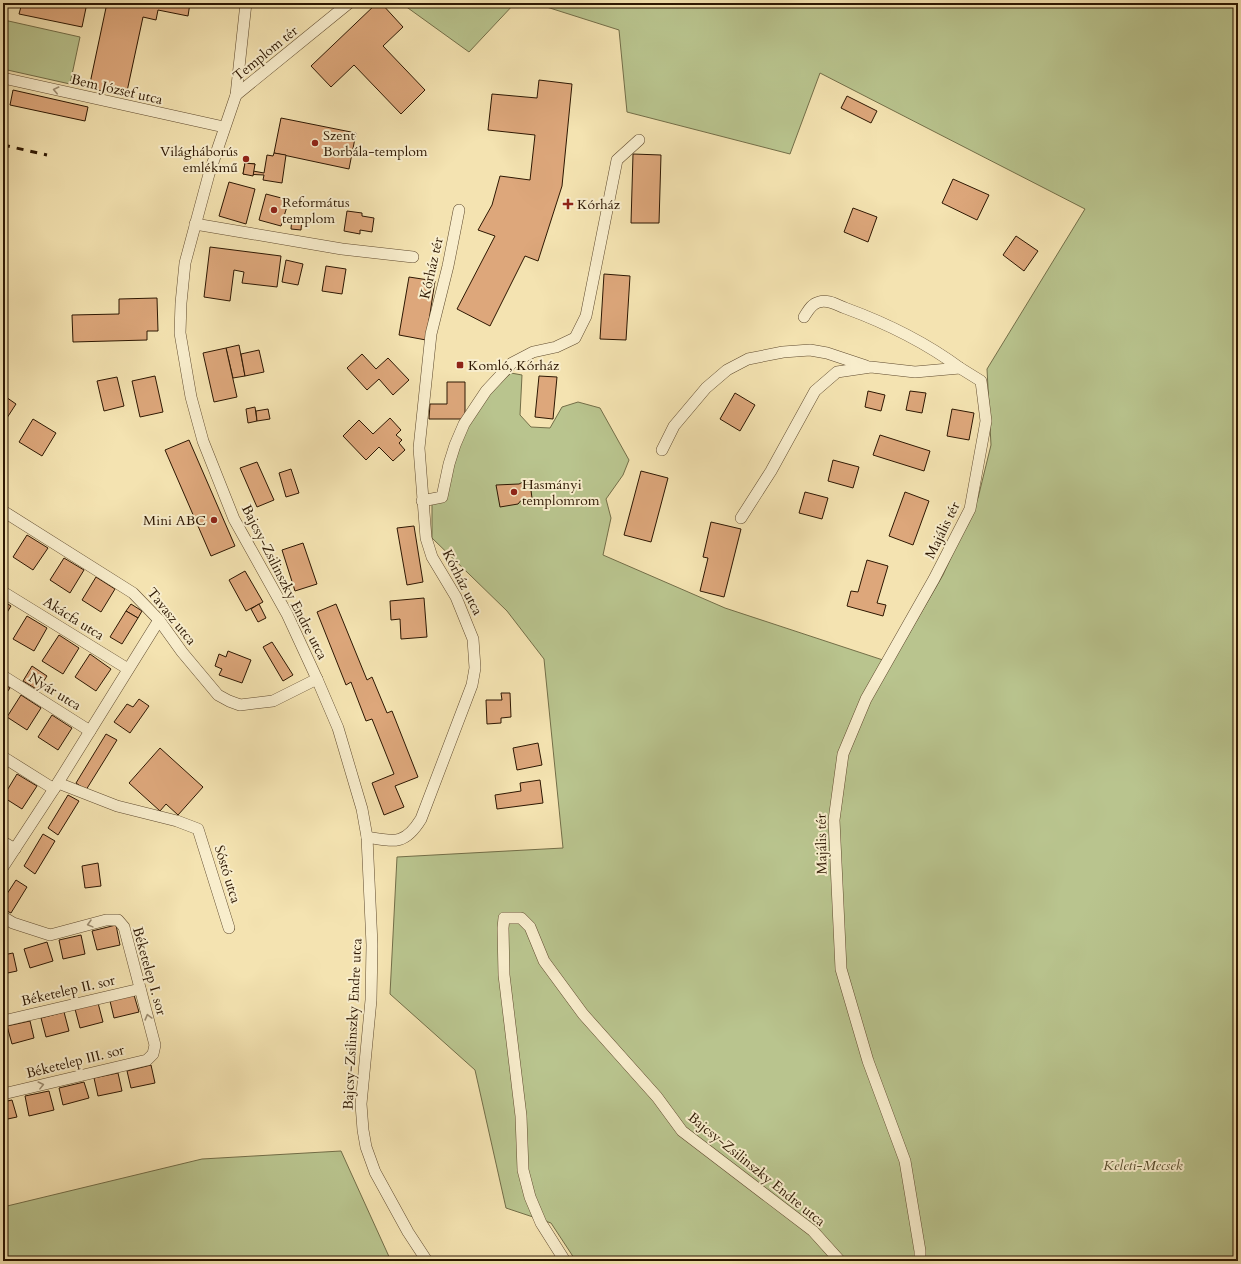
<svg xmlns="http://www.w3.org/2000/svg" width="1241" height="1264" font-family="Cardo,serif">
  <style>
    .green { fill: #b9c48e; stroke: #736e48 }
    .building { fill: #dda77b; stroke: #2d1702 }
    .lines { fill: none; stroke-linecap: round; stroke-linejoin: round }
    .street-casing { stroke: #5f4a2e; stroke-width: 12 }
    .street { stroke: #f8edcc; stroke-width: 11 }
    .rail { stroke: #2d1702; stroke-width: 3; stroke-dasharray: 7 7; stroke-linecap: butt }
    .oneway { stroke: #9d8d71 }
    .poi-dot { fill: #8f2418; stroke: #f8edcc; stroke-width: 1.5 }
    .labels { text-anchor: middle; stroke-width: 4; stroke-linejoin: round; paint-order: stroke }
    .street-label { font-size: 14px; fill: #2d1702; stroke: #f8edcc }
    .poi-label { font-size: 14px; fill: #2d1702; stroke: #f8edcc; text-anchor: start }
    .park-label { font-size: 14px; font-style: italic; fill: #574b2c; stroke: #f8edcc }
  </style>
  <rect width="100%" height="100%" fill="#f4e3b1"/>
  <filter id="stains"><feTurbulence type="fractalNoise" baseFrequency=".005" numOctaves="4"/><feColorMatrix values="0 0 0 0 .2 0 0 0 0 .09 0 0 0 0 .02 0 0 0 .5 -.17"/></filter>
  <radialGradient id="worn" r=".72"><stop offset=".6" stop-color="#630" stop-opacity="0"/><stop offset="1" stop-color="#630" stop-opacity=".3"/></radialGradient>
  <!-- green -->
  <g class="green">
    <path d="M401,3H515L469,52Z"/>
    <path d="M534,3H1238V343L1234,348L1238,353V1261H785L784,1259L576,1261L551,1223L506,1208L475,1070L390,994L397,857L563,848L544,659L507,611L432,538V502L435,501L463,429L497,385L511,373L522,375L520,415L531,427L550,428L562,407L578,402L600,408L629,460L623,475L606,499L611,518L603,555L725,608L892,663L943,575L978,498L991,445L987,369L1085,209L820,73L790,154L627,112L619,30Z"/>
    <path d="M4,20L80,37L70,84L3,69Z"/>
    <path d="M341,1151L391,1261H3V1207L202,1159Z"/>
  </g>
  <!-- building -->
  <g class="building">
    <path d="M22,3H87L82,27L19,14Z"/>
    <path d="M107,3H190L188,16L158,10L156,20L143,17L126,96L89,88Z"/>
    <path d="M377,3H381L403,27L383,46L425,90L401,114L354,65L331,87L311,66Z"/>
    <path d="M539,80L572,84L562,186L538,261L525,256L490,326L457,309L495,236L478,230L492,205L500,176L530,180L535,135L488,130L492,94L537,98Z"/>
    <path d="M13,90L88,107L85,121L10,105Z"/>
    <path d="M847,96L877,111L871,123L841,108Z"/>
    <path d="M281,118L356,133L349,169L274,153Z"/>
    <path d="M274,153L286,155L282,183L263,180L264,175L243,174L245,163L255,164L253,171L264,173L267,155L273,156Z"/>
    <path d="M633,154L661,155L659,223H631Z"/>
    <path d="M245,163L255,164L253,176L243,174Z"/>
    <path d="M953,179L989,195L977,220L942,203Z"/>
    <path d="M229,182L255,189L246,224L219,216Z"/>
    <path d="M266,194L289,200L281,226L259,220Z"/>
    <path d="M853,208L877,217L868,242L844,232Z"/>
    <path d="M347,211L362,213V216L374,218L372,232L360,230V234L344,231Z"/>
    <path d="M292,218L302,219L301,230L291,229Z"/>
    <path d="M1016,236L1038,251L1024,271L1003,255Z"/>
    <path d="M210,247L281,256L277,287L242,283L244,272L234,270L230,301L204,297Z"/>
    <path d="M286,260L303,264L298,285L282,282Z"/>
    <path d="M326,266L346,269L342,294L322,291Z"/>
    <path d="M604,274L630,276L626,340L600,339Z"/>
    <path d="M409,277L435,281L426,340L399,335Z"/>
    <path d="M157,298L158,331H147V340L73,342L72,315L119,314V299Z"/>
    <path d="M239,345L245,376L233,378L226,348Z"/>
    <path d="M226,348L237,397L214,402L203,353Z"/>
    <path d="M259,350L264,372L245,376L241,354Z"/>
    <path d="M362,354L376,369L388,358L409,380L393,395L379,379L367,390L347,368Z"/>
    <path d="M155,376L163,412L140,417L132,381Z"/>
    <path d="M539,376L557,377L553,419L535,417Z"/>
    <path d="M117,377L124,406L104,411L97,381Z"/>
    <path d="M447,382H465V419H429L430,404H447Z"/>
    <path d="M868,391L885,395L881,411L865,407Z"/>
    <path d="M910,391L926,393L922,413L906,410Z"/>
    <path d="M735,393L755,405L740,431L720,419Z"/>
    <path d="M3,395L16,404L3,424Z"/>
    <path d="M255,407L257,421L248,423L246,409Z"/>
    <path d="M268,409L270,419L257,421L256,411Z"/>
    <path d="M952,409L974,413L969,440L947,436Z"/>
    <path d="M390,418L401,430L396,435L402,440L399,443L405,450L393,461L379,447L366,460L343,436L359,420L373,434Z"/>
    <path d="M33,419L56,433L42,456L19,442Z"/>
    <path d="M880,435L930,451L924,471L873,455Z"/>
    <path d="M189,440L235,546L211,556L165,450Z"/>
    <path d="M833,460L859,467L853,488L828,481Z"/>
    <path d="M257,462L274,500L257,507L240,468Z"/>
    <path d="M291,469L299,493L286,497L279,473Z"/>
    <path d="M641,471L668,478L651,542L624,535Z"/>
    <path d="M523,482L530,483L532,498L526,501L523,498L518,504L500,507L496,485L519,484Z"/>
    <path d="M805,492L828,498L822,519L799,513Z"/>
    <path d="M905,492L929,501L913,545L889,536Z"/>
    <path d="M711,522L741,529L724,597L700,591L708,558L703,557Z"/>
    <path d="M414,526L423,582L407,585L397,528Z"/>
    <path d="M27,535L48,548L33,570L13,557Z"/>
    <path d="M303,543L317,584L295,591L282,550Z"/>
    <path d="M64,558L84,570L70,593L50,580Z"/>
    <path d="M867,560L888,566L877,603L886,605L883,616L847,606L851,591L858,592Z"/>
    <path d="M245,571L263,602L246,611L229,580Z"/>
    <path d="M96,577L115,589L101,612L82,600Z"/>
    <path d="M424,598L427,637L401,639L400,619L391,620L390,601Z"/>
    <path d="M3,601L11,606L3,619Z"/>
    <path d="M131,604L142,611L138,618L126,611Z"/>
    <path d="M259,604L266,618L258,622L251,609Z"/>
    <path d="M336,604L367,680L372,677L387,713L392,711L418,777L395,786L404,807L384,815L372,783L394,774L372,719L366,721L351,682L346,685L317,612Z"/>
    <path d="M126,611L138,618L122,644L110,637Z"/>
    <path d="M27,616L47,628L34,651L13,639Z"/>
    <path d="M59,635L79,648L63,674L42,661Z"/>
    <path d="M272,642L293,675L283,681L263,647Z"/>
    <path d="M228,651L251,660L242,683L219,675L222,669L215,666L219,654L226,657Z"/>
    <path d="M90,654L111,669L96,691L75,677Z"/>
    <path d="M32,666L47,676L38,690L23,681Z"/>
    <path d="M3,683L10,688L3,698Z"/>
    <path d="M501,693H510L511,717L501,718V723L487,724L486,700H502Z"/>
    <path d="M21,695L41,708L27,730L7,717Z"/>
    <path d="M139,699L149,706L130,733L114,722L127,704L133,707Z"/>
    <path d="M52,715L72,728L58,750L38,737Z"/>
    <path d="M106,734L117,740L86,790L76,783Z"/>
    <path d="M538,743L542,765L517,770L513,748Z"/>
    <path d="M160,748L203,787L178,815L166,804L160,811L129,783Z"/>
    <path d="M17,774L37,786L22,809L3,797Z"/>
    <path d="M540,780L543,803L497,809L495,795L521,791L520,783Z"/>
    <path d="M68,795L79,801L58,835L48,828Z"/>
    <path d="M43,834L55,841L35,874L24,866Z"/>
    <path d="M98,863L101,886L85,888L82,866Z"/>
    <path d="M16,880L27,887L11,913L3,909V900Z"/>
    <path d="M116,925L120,945L97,950L92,931Z"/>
    <path d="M81,935L85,954L63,959L59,940Z"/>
    <path d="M47,942L53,961L30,968L24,949Z"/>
    <path d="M13,953L17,971L3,974V955Z"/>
    <path d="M134,995L139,1012L114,1018L110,1001Z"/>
    <path d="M98,1003L103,1022L80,1028L75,1009Z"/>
    <path d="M64,1012L69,1031L46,1037L41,1018Z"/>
    <path d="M30,1021L34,1038L12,1044L7,1026Z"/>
    <path d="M151,1065L155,1083L131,1088L127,1071Z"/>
    <path d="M118,1073L122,1091L98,1096L94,1078Z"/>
    <path d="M84,1082L89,1098L63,1105L59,1088Z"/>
    <path d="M49,1091L54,1110L29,1116L25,1096Z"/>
    <path d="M12,1100L17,1117L3,1120V1102Z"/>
  </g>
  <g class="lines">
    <defs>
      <g id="street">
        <path d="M246,3L236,95L209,174L185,263L181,303L180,333L191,397L203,441L234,519L287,614L317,679L338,728L362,809L367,837L372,945L371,1000L361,1104L363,1130L366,1147L375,1172L408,1232L427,1261"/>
        <path d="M3,78L224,127"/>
        <path d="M236,95L349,3"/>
        <path d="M195,224L342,249L413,257"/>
        <path d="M804,317C808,311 811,304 819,302C828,299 837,305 845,308C886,323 925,342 960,368"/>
        <path d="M662,450L674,426L706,388L727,370L748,359L783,352L810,350L827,353L866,366"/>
        <path d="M422,501L442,497L449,464L455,445L464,424L486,391L512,363L533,352L556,347L575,338L586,316L617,160L639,140"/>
        <path d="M3,511L133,593L159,620L182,652L218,695L229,701L240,705L273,701L317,679"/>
        <path d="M741,518L771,471L815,391L837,372L871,367L915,372L960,368L981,381L986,421L970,509L934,579L866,699L843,754L834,820L841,969L868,1061L905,1161L920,1251V1261"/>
        <path d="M3,592L128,669"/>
        <path d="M3,676L90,731"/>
        <path d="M3,757L54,789"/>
        <path d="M58,783L117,806L177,821L198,829L229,928"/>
        <path d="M367,837C395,842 405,845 421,819L472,685L475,668L473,639L456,597L432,557L426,538L419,448L431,334L448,266L459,210"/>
        <path d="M3,842L15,849"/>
        <path d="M3,867L54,789L159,620"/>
        <path d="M3,917L13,923L50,935L106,920H118L124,927L155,1045L153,1054L147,1060L3,1094"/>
        <path d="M3,1021L140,989"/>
        <path d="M565,1261L541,1223L530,1197L523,1170L521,1116L504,975L503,928L504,918H521L530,927L544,961L583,1014L657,1097L682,1131L813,1231L840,1261"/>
      </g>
    </defs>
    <!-- street casing -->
    <use href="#street" class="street-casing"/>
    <!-- street -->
    <use href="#street" class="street"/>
    <!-- rail -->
    <path class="rail" d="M3,145L47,155"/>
  </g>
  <!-- one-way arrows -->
  <defs><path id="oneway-chevron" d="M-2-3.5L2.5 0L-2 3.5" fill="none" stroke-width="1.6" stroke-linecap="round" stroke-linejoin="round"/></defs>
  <g class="oneway">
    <use href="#oneway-chevron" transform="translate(56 90) rotate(-167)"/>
    <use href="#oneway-chevron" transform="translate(90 924) rotate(165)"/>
    <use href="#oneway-chevron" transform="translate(148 1017) rotate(-105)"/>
    <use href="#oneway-chevron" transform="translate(41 1085) rotate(-14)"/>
  </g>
  <!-- markers -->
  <g class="poi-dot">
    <circle cx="315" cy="143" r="4"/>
    <circle cx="246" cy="159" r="4"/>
    <path d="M566 198h4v4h4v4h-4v4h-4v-4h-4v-4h4z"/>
    <circle cx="274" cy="210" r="4"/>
    <rect x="456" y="361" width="8" height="8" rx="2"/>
    <circle cx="514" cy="492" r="4"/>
    <circle cx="214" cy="520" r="4"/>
  </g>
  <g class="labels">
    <!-- street labels -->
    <g class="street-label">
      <text transform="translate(265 53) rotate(-39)" y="5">Templom tér</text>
      <text transform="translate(117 89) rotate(13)" y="5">Bem József utca</text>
      <text transform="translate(431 268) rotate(-77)" y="5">Kórház tér</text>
      <text transform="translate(942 530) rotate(-64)" y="5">Majális tér</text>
      <text transform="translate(285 582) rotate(63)" y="5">Bajcsy-Zsilinszky Endre utca</text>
      <text transform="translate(463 582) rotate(63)" y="5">Kórház utca</text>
      <text transform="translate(172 616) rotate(51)" y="5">Tavasz utca</text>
      <text transform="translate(74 618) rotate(32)" y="5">Akácfa utca</text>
      <text transform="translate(55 691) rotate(32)" y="5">Nyár utca</text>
      <text transform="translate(821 844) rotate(-91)" y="5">Majális tér</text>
      <text transform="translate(228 874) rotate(73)" y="5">Sóstó utca</text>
      <text transform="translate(150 971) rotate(74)" y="5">Béketelep I. sor</text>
      <text transform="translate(68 990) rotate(-13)" y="5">Béketelep II. sor</text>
      <text transform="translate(352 1024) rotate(-87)" y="5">Bajcsy-Zsilinszky Endre utca</text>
      <text transform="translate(75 1061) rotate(-14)" y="5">Béketelep III. sor</text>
      <text transform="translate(757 1169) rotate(39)" y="5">Bajcsy-Zsilinszky Endre utca</text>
    </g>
    <!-- poi labels -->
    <g class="poi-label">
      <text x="323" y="140">Szent<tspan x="323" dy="16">Borbála-templom</tspan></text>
      <text x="238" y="156" text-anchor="end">Világháborús<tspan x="238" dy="16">emlékmű</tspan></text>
      <text x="282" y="207">Református<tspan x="282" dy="16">templom</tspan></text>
      <text x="577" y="209">Kórház</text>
      <text x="468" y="370">Komló, Kórház</text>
      <text x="522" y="489">Hasmányi<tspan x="522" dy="16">templomrom</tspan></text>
      <text x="206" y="525" text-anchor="end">Mini ABC</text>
    </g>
    <!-- park labels -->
    <g class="park-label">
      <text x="1143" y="1170">Keleti-Mecsek</text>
    </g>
  </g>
  <!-- margin -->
  <rect width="1241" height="1264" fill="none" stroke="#f4e3b1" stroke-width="16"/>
  <rect x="4" y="4" width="1233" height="1256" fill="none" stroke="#2d1702" stroke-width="2"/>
  <rect x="8" y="8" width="1225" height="1248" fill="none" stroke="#2d1702"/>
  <rect width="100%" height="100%" filter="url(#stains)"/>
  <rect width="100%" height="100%" fill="url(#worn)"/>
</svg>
